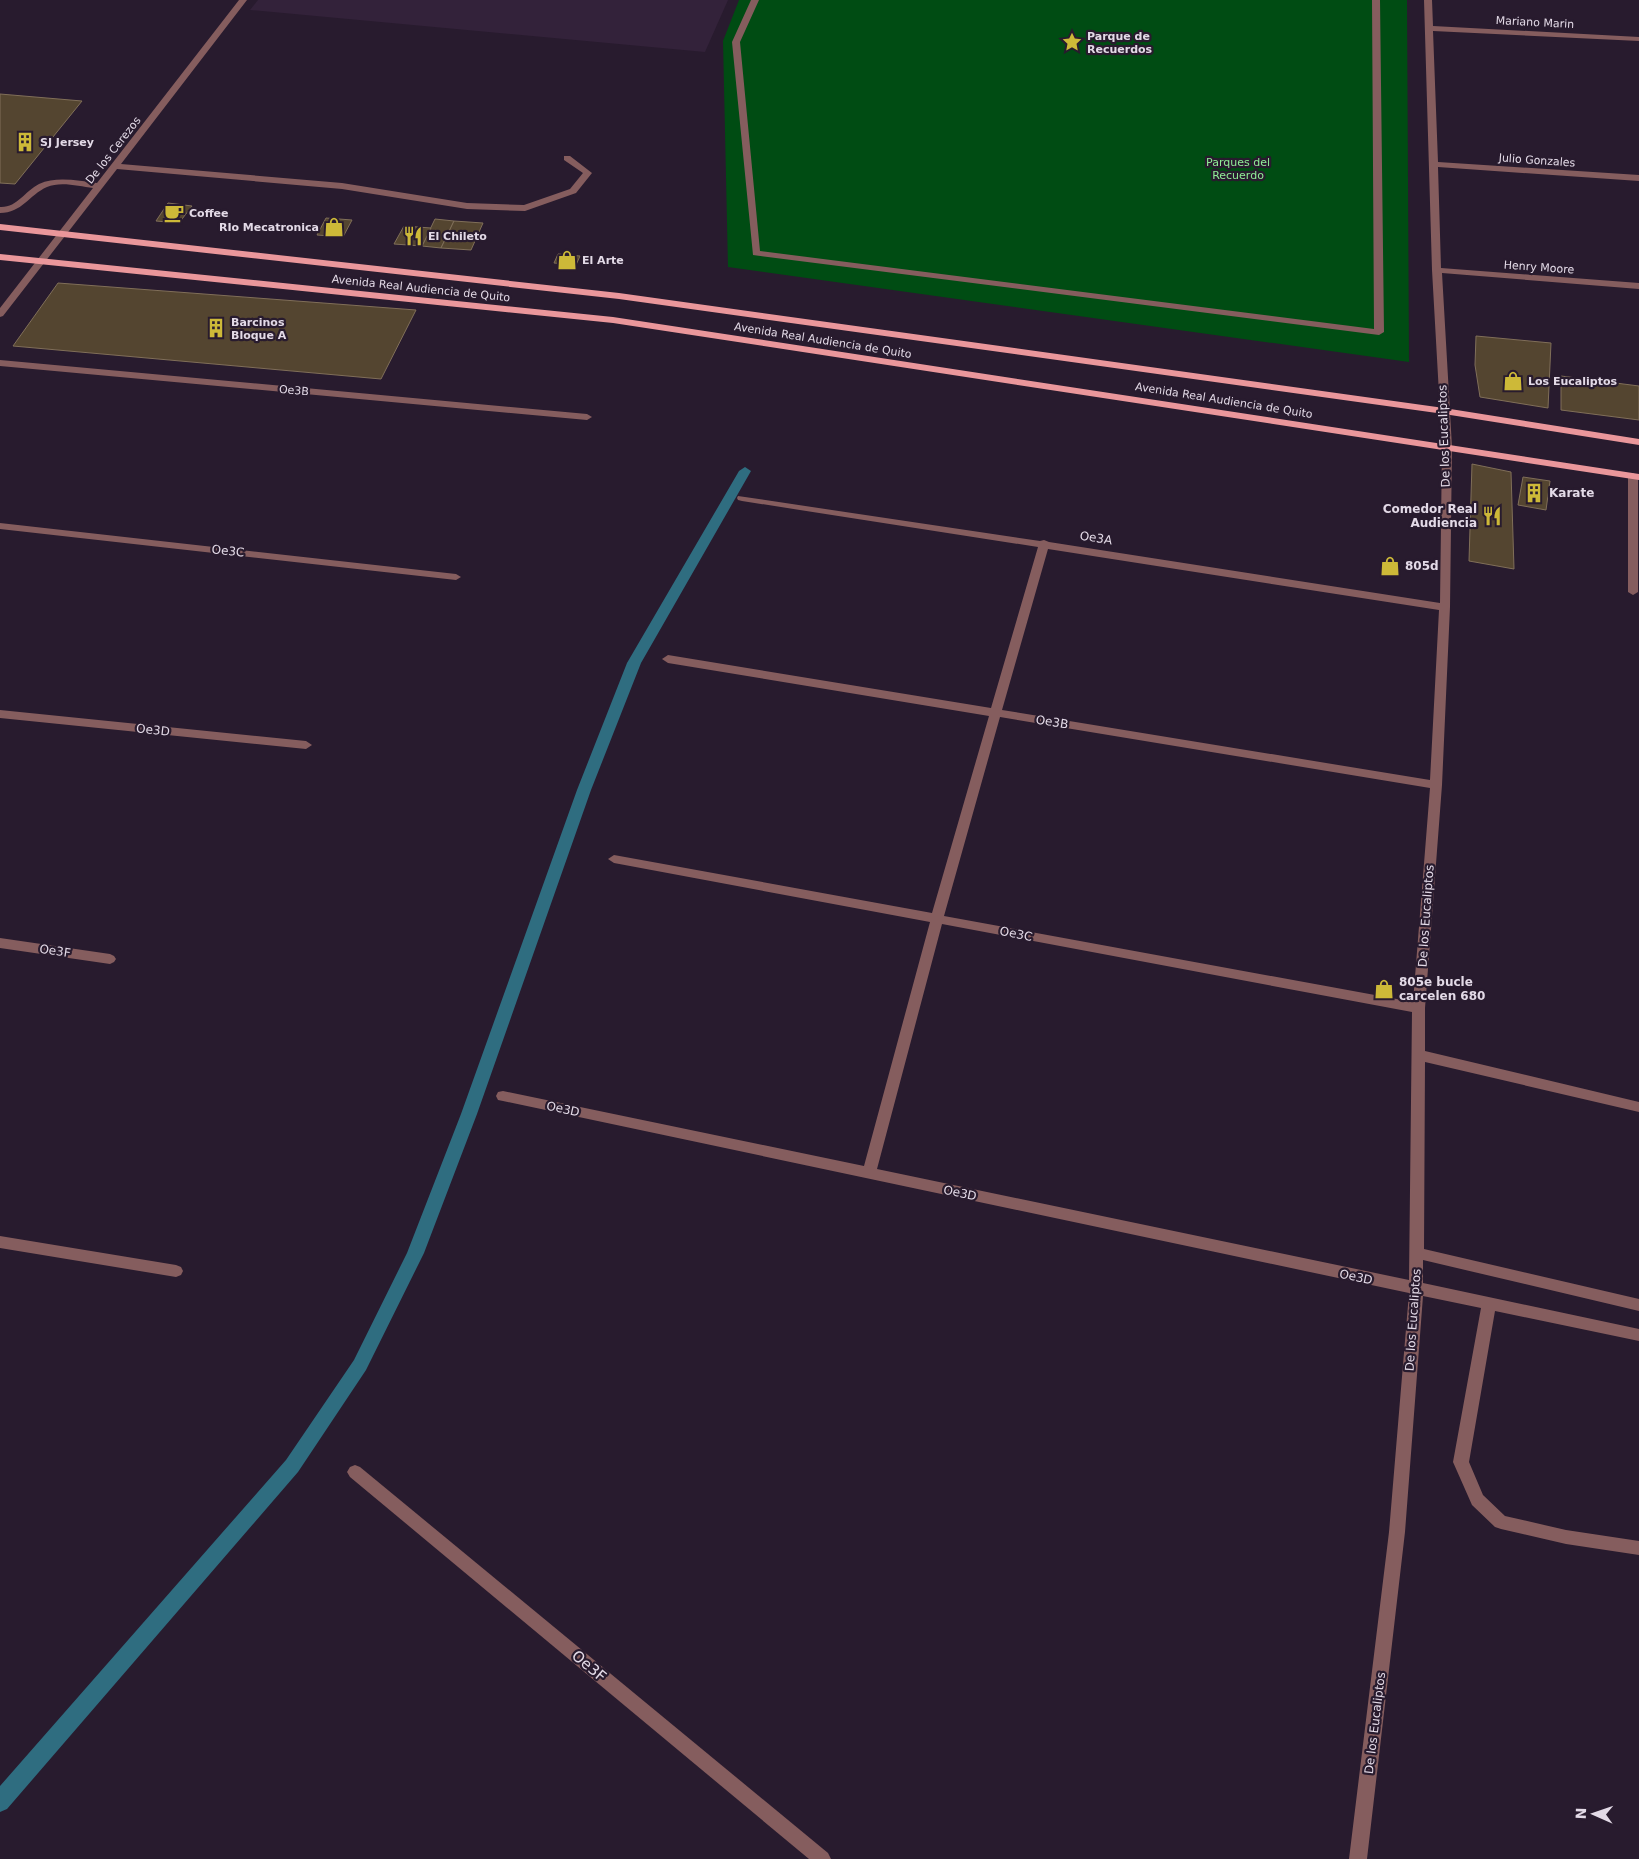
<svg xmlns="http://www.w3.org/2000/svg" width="1639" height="1859" font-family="'DejaVu Sans',sans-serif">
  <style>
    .built { fill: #33223a }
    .green { fill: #004c13 }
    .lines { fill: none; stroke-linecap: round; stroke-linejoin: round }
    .stream { fill: #2f6d80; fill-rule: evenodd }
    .building { fill: #544530; stroke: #806f59 }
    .minor { fill: #855d5e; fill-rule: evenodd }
    .major { fill: #ea979b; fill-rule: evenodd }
    .labels { text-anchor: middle; stroke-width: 4.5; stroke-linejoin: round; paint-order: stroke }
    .far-street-label { font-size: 11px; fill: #e3dae7; stroke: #281b2e }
    .far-poi-label { font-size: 11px; font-weight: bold; fill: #e3dae7; stroke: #281b2e; text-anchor: start }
    .far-park-label { font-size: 11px; fill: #90ed97; stroke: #281b2e }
    .street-label { font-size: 12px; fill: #e3dae7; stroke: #281b2e }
    .poi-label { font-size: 12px; font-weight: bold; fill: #e3dae7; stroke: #281b2e; text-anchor: start }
    .near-street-label { font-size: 15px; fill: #e3dae7; stroke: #281b2e }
  </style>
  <rect width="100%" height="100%" fill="#281b2e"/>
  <!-- built -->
  <path class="built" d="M258,0H728L705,52L250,10Z"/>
  <!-- green -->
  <path class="green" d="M739,0H1407L1409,362L728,267L723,41Z"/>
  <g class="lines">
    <!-- stream -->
    <path class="stream" d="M745,467L751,471L641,663L591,790L477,1114L424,1253L366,1370L298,1472L7,1809L0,1812V1786L286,1460L354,1360L407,1253L461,1114L577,790L627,663L739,471Z"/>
  </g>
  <!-- building -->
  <g class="building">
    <path d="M0,94L82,101L15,184L0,183Z"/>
    <path d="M168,203L192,206L179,223L156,221Z"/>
    <path d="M326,218L352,220L343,237L317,235Z"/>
    <path d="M435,219L454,221L441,248L422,246Z"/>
    <path d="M454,221L483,223L471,250L441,248Z"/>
    <path d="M404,226L431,228L422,246L394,244Z"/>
    <path d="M558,254L580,256L576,265L554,263Z"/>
    <path d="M58,283L416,310L381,379L13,346Z"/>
    <path d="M1476,336L1551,343L1548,408L1480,397L1475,365Z"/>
    <path d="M1561,376L1639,386V420L1561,410Z"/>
    <path d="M1472,464L1511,472L1514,569L1469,561Z"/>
    <path d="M1523,477L1550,481L1546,510L1518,505Z"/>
  </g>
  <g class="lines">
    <!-- minor -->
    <g class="minor">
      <path d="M239,0H247L121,164L342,183L467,203L524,205L570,189L583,173L564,160V156H570L592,173L576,193L525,211L467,209L342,189L117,169L3,316L0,317V308L93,188C79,186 60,181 47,187C29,195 22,213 0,213V207C17,208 25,191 39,184C57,176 78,181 97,183Z"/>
      <path d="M751,0H759L740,42L760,251L1374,329L1372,0H1380L1384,332L1379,335L753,255L732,42Z"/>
      <path d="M1424,0H1432L1433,26L1639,37V41L1433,31L1438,162L1639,175V181L1438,167L1441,268L1639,283V289L1442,273L1452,447L1450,607L1442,785L1425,1008V1051L1639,1102V1112L1425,1062L1424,1249L1639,1299V1311L1423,1260V1283L1639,1329V1341L1495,1311L1469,1462L1483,1495L1505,1516L1566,1530L1639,1541V1555L1566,1544L1501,1529L1495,1527L1472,1505L1453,1462L1481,1308L1423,1296L1405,1532L1367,1859H1349L1389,1532L1409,1293L503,1101L498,1100L496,1096L498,1092L503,1091L864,1166L930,922L614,863L608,859L614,855L932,913L989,716L668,663L662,659L668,655L991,708L1038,547L742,501L738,500L737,498L738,496L1040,541L1044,540L1049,542L1440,603L1442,447L1432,270ZM1048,549L1439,610L1430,780L1002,710ZM1000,717L1430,788L1413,1002L944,916ZM942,924L1412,1012L1409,1280L877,1169Z"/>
      <path d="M0,360L587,414L592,417L587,420L0,366Z"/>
      <path d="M1633,473L1638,476V592L1633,595L1628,592V476Z"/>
      <path d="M0,523L456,574L461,577L456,580L0,529Z"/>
      <path d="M0,710L306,741L312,745L306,749L0,718Z"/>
      <path d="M0,938L110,954L114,956L116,959L114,962L110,964L0,948Z"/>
      <path d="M0,1236L176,1265L181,1267L183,1271L181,1275L176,1277L0,1248Z"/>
      <path d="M355,1465L360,1467L828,1853L831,1859H809L350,1477L347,1472L350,1467Z"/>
    </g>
    <!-- major -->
    <g class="major">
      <path d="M0,224L619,293L1444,408L1639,439V445L1444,414L619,299L0,230Z"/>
      <path d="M0,254L613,317L1639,474V480L613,323L0,260Z"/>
    </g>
  </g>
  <!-- icons -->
  <defs>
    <symbol id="sight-bare" viewBox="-9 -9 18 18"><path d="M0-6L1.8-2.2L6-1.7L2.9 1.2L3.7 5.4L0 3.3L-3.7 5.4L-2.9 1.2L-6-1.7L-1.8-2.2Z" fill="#cdb938" stroke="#281b2e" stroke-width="2.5" paint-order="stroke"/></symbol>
    <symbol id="building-bare" viewBox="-9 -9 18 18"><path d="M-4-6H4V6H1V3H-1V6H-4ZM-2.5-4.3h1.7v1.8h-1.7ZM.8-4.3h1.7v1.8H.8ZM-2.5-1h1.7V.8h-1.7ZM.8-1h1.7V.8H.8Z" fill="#cdb938" stroke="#281b2e" stroke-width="2.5" paint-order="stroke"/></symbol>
    <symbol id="cafe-bare" viewBox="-9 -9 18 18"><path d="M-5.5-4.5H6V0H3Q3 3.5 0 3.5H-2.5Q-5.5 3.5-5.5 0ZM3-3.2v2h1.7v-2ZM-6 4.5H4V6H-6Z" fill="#cdb938" stroke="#281b2e" stroke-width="2.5" paint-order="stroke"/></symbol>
    <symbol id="shop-bare" viewBox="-9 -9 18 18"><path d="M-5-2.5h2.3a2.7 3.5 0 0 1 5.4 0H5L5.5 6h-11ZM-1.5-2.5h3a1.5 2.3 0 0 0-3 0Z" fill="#cdb938" stroke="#281b2e" stroke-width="2.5" paint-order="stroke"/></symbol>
    <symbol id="restaurant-bare" viewBox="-9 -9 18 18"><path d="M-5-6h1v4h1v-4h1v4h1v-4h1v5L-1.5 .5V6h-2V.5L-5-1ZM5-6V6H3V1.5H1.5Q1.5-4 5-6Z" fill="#cdb938" stroke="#281b2e" stroke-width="2.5" paint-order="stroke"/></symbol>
  </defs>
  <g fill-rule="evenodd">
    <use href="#sight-bare" x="1058" y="28" width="28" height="28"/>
    <use href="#building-bare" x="11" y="128" width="28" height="28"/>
    <use href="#cafe-bare" x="160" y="199" width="28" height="28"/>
    <use href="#shop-bare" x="320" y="213" width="28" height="28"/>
    <use href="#restaurant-bare" x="399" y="222" width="28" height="28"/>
    <use href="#shop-bare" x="553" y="246" width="28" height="28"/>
    <use href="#building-bare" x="202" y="314" width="28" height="28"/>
    <use href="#shop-bare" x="1499" y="367" width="28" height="28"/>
    <use href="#building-bare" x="1520" y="479" width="28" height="28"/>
    <use href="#restaurant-bare" x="1478" y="502" width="28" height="28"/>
    <use href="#shop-bare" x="1376" y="552" width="28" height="28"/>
    <use href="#shop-bare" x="1370" y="975" width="28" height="28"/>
  </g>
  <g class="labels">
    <!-- far-street labels -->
    <g class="far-street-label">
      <text transform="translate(1535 22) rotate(3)" y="4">Mariano Marin</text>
      <text transform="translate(113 150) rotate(-52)" y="4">De los Cerezos</text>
      <text transform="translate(1537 160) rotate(4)" y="4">Julio Gonzales</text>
      <text transform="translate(1539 267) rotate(4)" y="4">Henry Moore</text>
      <text transform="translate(421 288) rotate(6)" y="4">Avenida Real Audiencia de Quito</text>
      <text transform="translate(823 340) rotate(9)" y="4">Avenida Real Audiencia de Quito</text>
      <text transform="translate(294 390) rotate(5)" y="4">Oe3B</text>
      <text transform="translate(1224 400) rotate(9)" y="4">Avenida Real Audiencia de Quito</text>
    </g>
    <!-- far-poi labels -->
    <g class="far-poi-label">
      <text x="1087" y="40">Parque de<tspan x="1087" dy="13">Recuerdos</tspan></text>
      <text x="40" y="146">SJ Jersey</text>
      <text x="189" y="217">Coffee</text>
      <text x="319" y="231" text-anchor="end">RIo Mecatronica</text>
      <text x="428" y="240">El Chileto</text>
      <text x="582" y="264">El Arte</text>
      <text x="231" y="326">Barcinos<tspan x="231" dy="13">Bloque A</tspan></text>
      <text x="1528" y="385">Los Eucaliptos</text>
    </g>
    <!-- far-park labels -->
    <g class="far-park-label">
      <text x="1238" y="166">Parques del<tspan x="1238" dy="13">Recuerdo</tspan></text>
    </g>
    <!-- street labels -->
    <g class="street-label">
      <text transform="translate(1444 436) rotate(-92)" y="4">De los Eucaliptos</text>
      <text transform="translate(1096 538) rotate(9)" y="4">Oe3A</text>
      <text transform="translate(228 551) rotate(6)" y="4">Oe3C</text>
      <text transform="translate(1052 722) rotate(9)" y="4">Oe3B</text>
      <text transform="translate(153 730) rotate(6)" y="4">Oe3D</text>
      <text transform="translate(1426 916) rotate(-86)" y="4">De los Eucaliptos</text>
      <text transform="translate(1016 934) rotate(11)" y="4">Oe3C</text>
      <text transform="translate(55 951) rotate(8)" y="4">Oe3F</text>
      <text transform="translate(563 1109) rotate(12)" y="4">Oe3D</text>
      <text transform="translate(960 1193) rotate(12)" y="4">Oe3D</text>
      <text transform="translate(1356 1277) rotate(12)" y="4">Oe3D</text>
      <text transform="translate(1413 1320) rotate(-86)" y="4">De los Eucaliptos</text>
      <text transform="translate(1375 1723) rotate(-83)" y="4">De los Eucaliptos</text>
    </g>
    <!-- poi labels -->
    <g class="poi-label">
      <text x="1549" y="497">Karate</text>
      <text x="1477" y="513" text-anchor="end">Comedor Real<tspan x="1477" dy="14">Audiencia</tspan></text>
      <text x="1405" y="570">805d</text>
      <text x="1399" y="986">805e bucle<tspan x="1399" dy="14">carcelen 680</tspan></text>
    </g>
    <!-- near-street labels -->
    <g class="near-street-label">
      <text transform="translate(589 1666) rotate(40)" y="5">Oe3F</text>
    </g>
  </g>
  <!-- north arrow -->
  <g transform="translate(1594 1814) rotate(272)" stroke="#281b2e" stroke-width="4" paint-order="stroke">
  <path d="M0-4L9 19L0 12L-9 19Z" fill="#e3dae7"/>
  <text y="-8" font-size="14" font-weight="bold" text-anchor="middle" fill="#e3dae7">N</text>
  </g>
</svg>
